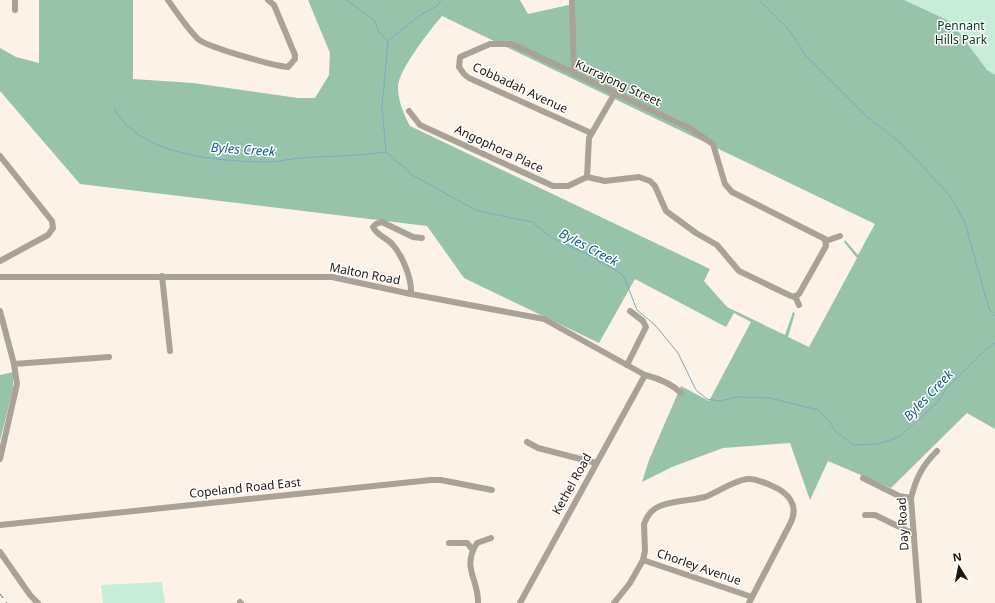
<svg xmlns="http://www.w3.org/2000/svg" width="995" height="603" font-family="'Noto Sans',sans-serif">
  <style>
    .green { fill: #c7ecd7 }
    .forest { fill: #98c3ab; fill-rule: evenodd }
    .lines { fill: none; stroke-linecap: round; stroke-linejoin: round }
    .stream { stroke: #7fa8c0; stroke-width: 1 }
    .minor { stroke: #a9a397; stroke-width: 6 }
    .rail { stroke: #665d54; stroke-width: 1; stroke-dasharray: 5 5; stroke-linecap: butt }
    .labels { text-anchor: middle; stroke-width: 3; stroke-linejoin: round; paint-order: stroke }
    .park-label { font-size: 12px; fill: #003a24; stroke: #fff }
    .street-label { font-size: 12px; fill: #1e160d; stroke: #fff }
    .water-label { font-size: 13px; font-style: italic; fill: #115b7c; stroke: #fff }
  </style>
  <rect width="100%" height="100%" fill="#fcf2e8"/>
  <!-- green -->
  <g class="green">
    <path d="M844,0H995V94Z"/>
    <path d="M162,582L165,603H103L101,585Z"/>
  </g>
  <!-- forest -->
  <g class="forest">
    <path d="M39,0H133V79L193,83L298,98H315L329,75L330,53L308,0H520L528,14L573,4L574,0H904L951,22L987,70L995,75V429L967,413L891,488L828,461L810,500L790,443L723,448L672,467L642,482L649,460L681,386L709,401L751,322L734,313L726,327L635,279L599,343L464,278L427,226L80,184L0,91V48L16,57L39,63ZM442,16L875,224L858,255L845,240L844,242L857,258L809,347L788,337L795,313L793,312L785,335L727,307L704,281L710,269L410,126C404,115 398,101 398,88C397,71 431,29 442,16Z"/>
    <path d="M13,372V389L0,441V375Z"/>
  </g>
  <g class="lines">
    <!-- stream -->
    <g class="stream">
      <path d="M347,0L375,21L378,31L388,41"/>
      <path d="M759,0L789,30L806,56L866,116L901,143L951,197L965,223L989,309L995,316"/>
      <path d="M114,108C138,156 218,161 265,162C277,162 289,159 301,158C330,156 358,156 386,152L414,176L459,201L478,211L532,222L552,238L587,254L617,271L624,277L637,310L655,325L678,353L696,390L707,399L720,401L737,397L770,398L818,410L829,421L837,433L854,445L878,444L899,437L937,403L946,389L987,348L995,343"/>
      <path d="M386,152L382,107L388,41L419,16L437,6L441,0"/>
    </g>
    <!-- minor -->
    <g class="minor">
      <path d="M15,0V10"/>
      <path d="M168,0C177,13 187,28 198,39C207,47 274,66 288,67L295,59V55L274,5L268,0"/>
      <path d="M572,0L574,74"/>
      <path d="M409,111L420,125L553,186H568L587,177"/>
      <path d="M591,133L469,78L464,74L459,67L460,57L490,44H512L691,129L713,144L725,184L732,192L825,239L826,246L799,294L794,297L791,296L739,271L717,245L696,233L666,211L655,186L650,181L639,177L605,181L587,177L589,138L615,93"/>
      <path d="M0,156L52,221L53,228L48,235L0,261"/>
      <path d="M826,241L840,236"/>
      <path d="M162,276L170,351"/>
      <path d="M0,277H332L411,294L544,319L645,375C657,378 672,384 681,393"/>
      <path d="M411,294C412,279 403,256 392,244C386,237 377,236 373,227L376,224L382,222L413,237L422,238"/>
      <path d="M795,296L799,305"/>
      <path d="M0,311L14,364L17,384L0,459"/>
      <path d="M14,364L109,357"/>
      <path d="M627,365L646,327L643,321L630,311"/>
      <path d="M527,442L538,448L596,463"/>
      <path d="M863,478L899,496L911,498"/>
      <path d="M865,515H875L914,534"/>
      <path d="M0,525L431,480H441L492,490"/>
      <path d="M449,543H467L473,550"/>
      <path d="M0,552L30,595L38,603"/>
      <path d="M643,560L645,551L644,524C647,516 652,509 660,506C674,500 690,501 705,497C719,492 732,481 747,479C755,478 763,482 770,485C788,492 800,505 790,524L749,603"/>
      <path d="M240,602L241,603"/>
      <path d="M478,603C479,579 461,568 477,543L491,538"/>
      <path d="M520,603L645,375"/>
      <path d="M614,603L630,583L643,560L752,597"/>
      <path d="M919,603L911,498C916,478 922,466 937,451"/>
    </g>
    <!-- rail -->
    <path class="rail" d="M0,594L7,603"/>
  </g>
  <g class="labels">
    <!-- park labels -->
    <g class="park-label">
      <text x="961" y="30">Pennant<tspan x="961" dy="14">Hills Park</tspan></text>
    </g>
    <!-- street labels -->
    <g class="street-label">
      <text transform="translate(618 83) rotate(25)" y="4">Kurrajong Street</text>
      <text transform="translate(520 88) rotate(25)" y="4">Cobbadah Avenue</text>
      <text transform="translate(499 149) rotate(25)" y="4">Angophora Place</text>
      <text transform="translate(365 274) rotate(11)" y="4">Malton Road</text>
      <text transform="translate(572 484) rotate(-61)" y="4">Kethel Road</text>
      <text transform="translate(245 488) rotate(-6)" y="4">Copeland Road East</text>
      <text transform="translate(903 524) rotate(-93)" y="4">Day Road</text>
      <text transform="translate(699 567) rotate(19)" y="4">Chorley Avenue</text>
    </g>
    <!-- water labels -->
    <g class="water-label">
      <text transform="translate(243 149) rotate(4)" y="5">Byles Creek</text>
      <text transform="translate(589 247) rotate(28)" y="5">Byles Creek</text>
      <text transform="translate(928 395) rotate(-46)" y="5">Byles Creek</text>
    </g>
  </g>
  <!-- north arrow -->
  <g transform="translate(959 567) rotate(350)" stroke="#ffffff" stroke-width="3" paint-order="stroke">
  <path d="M0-3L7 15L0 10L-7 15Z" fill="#1e160d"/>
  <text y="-6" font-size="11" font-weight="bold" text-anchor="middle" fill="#1e160d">N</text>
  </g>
</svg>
